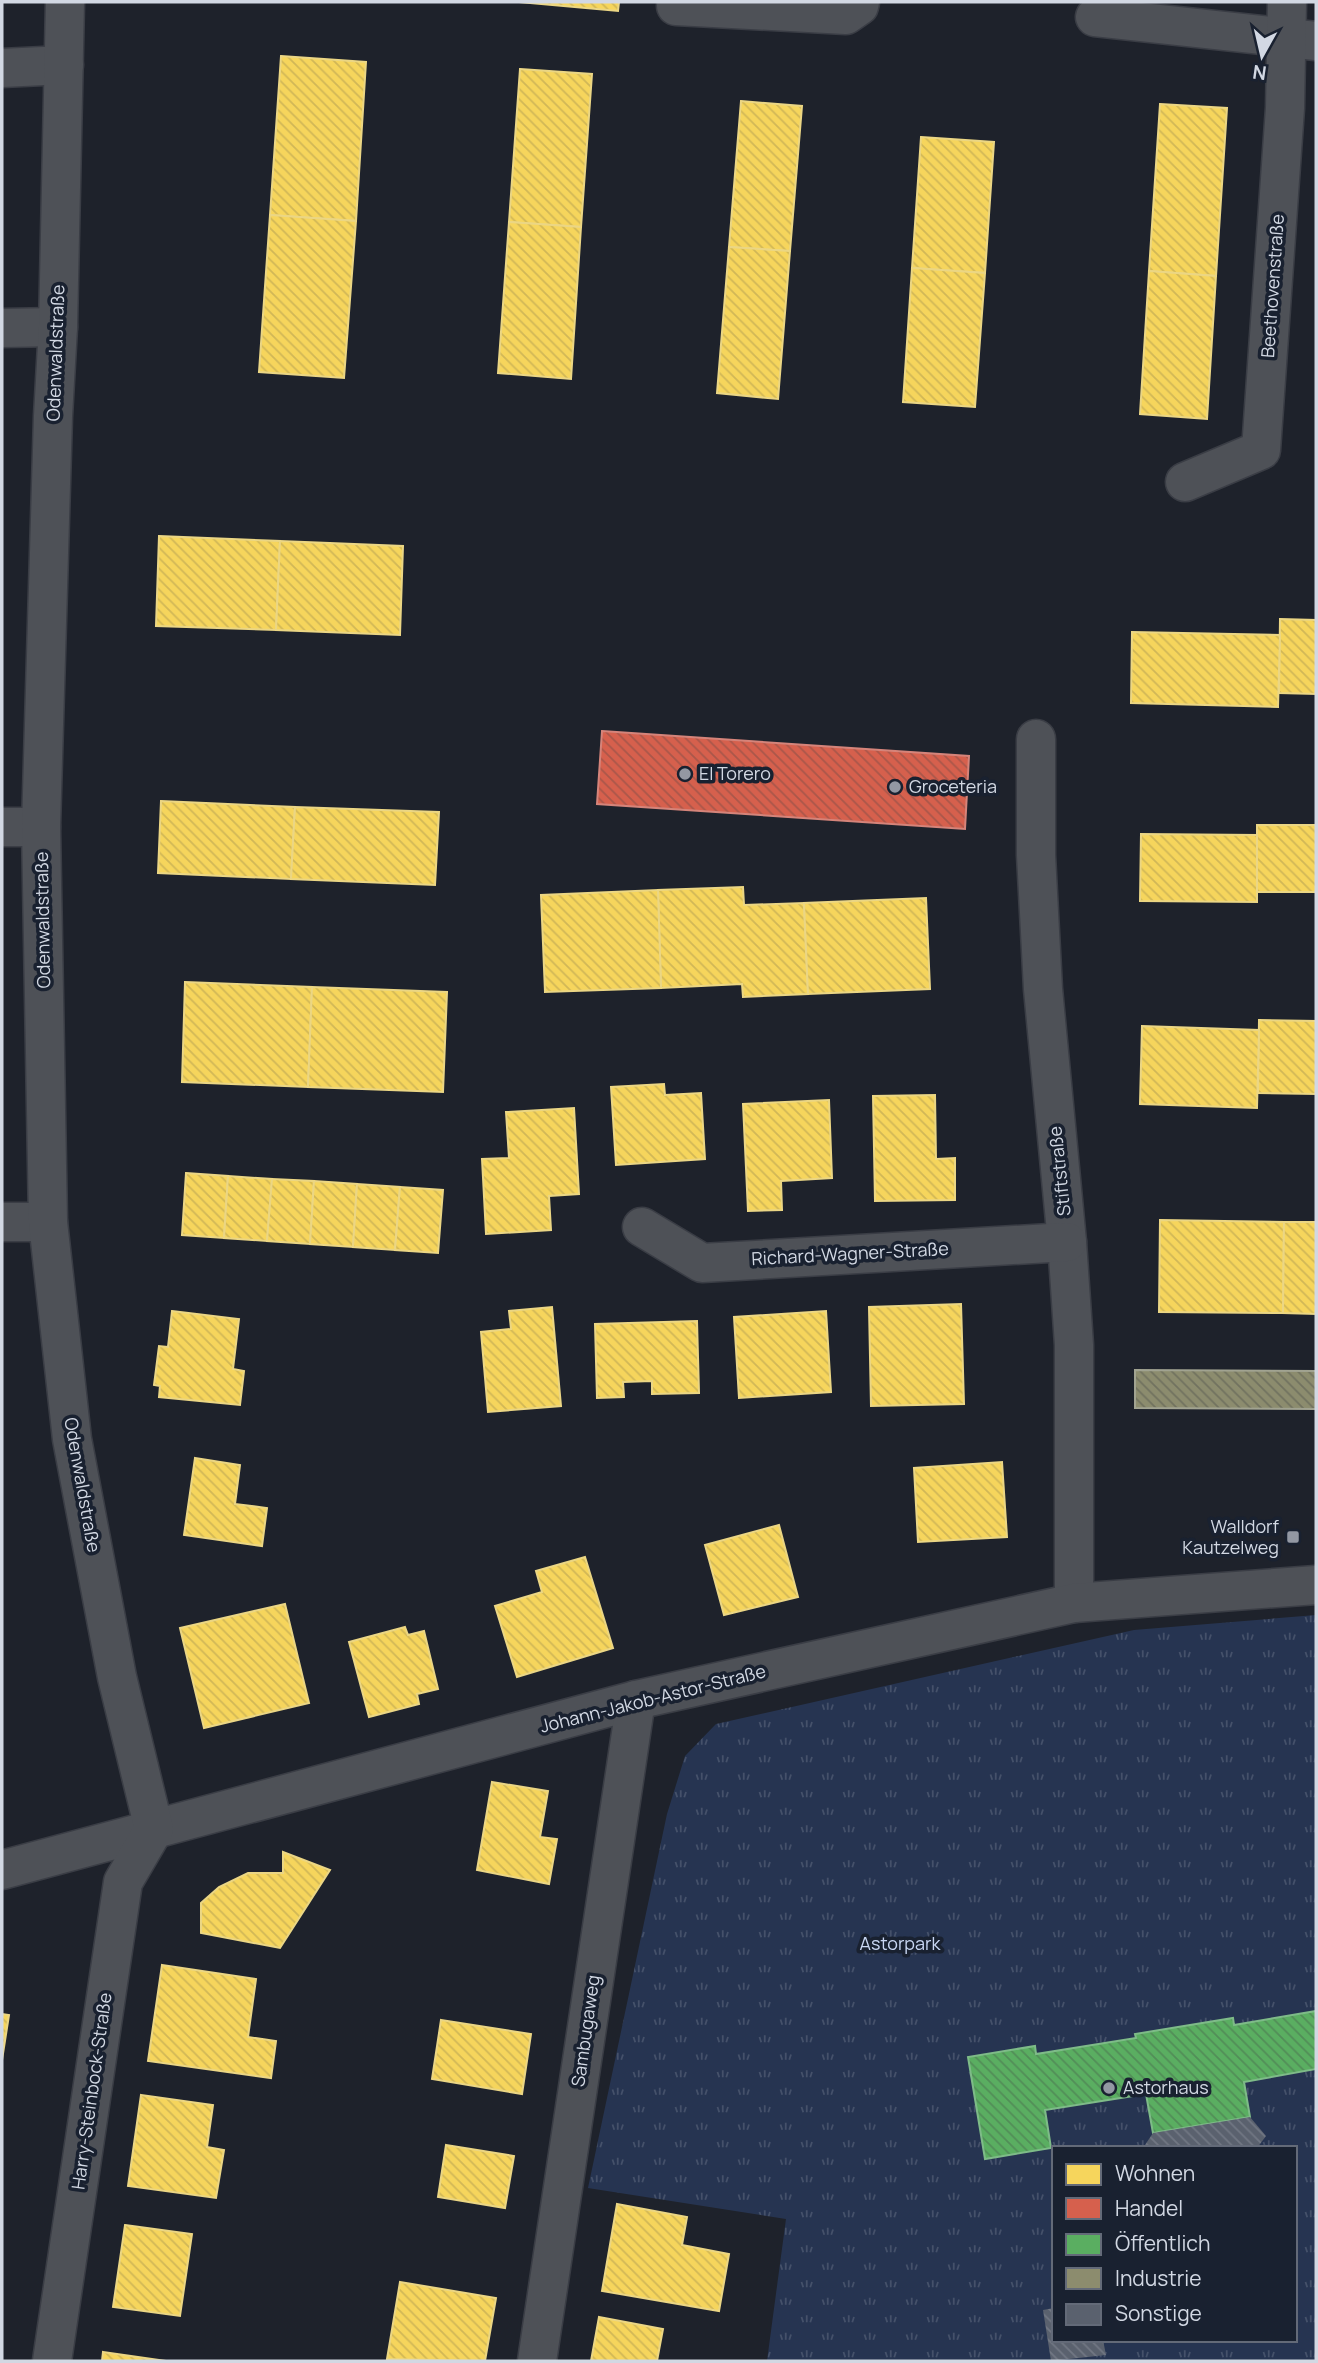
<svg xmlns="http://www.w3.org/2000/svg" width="1318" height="2363" font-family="Manrope,sans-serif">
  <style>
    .grass { fill: url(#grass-tufts); fill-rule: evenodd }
    .homes { fill: url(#homes-back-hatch); stroke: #ebd684; stroke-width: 2 }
    .shops { fill: url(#shops-back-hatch); stroke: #d5847a; stroke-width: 2 }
    .public { fill: url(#public-back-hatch); stroke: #7ebb88; stroke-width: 2 }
    .industry { fill: url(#industry-back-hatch); stroke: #a1a391; stroke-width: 2 }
    .building { fill: url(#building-back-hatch) }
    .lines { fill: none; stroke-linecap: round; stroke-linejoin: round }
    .minor-casing { stroke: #3a3d45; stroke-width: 41 }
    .minor { stroke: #4e5157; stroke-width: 38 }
    .poi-dot { fill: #9398a3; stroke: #192130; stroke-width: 2.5 }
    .labels { text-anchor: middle; stroke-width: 7; stroke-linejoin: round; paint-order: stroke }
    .street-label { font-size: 18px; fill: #d2d8e3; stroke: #192130 }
    .poi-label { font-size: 18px; fill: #d2d8e3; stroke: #192130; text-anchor: start }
    .park-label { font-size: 18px; fill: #c9d7f3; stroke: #192130 }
  </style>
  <defs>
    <pattern id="grass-tufts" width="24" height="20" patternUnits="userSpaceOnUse" patternTransform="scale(1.75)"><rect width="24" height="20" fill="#263451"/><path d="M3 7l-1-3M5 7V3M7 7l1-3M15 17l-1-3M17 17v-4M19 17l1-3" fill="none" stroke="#45516a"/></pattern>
    <pattern id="homes-back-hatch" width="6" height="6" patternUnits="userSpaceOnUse" patternTransform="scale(1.75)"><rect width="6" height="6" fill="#f6d55c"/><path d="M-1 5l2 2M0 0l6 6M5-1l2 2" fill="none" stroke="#d1b757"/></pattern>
    <pattern id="shops-back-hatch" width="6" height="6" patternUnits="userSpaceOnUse" patternTransform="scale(1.75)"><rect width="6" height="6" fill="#d6604d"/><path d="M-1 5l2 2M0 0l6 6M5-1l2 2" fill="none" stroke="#a9574a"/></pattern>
    <pattern id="public-back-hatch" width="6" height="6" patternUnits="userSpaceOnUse" patternTransform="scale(1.75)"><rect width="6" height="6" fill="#5aae61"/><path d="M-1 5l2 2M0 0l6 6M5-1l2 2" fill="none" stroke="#528d58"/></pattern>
    <pattern id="industry-back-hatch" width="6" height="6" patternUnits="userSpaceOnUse" patternTransform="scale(1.75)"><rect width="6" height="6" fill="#8c8c6e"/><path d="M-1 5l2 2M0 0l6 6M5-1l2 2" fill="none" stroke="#71725f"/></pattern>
    <pattern id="building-back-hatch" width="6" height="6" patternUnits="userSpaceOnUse" patternTransform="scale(1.75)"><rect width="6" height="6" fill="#5a616e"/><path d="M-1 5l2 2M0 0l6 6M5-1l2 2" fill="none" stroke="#717783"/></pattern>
  </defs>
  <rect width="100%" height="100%" fill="#1e222b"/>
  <!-- grass -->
  <path class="grass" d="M1316,1615V2361H767L786,2219L588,2188L667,1814L685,1756L716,1724L1134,1630ZM1054,2148H1295V2340H1054Z"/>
  <!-- homes -->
  <g class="homes">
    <path d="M519,2H619L618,11Z"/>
    <path d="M281,56L366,62L356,221L270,215Z"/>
    <path d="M520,69L592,74L581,227L509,222Z"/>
    <path d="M741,101L802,106L790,251L729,247Z"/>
    <path d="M1160,104L1227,108L1216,276L1149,271Z"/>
    <path d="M921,137L994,142L985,273L912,268Z"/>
    <path d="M270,215L356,221L344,378L259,372Z"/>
    <path d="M509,222L581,227L571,379L498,373Z"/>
    <path d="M729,247L790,251L778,399L717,393Z"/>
    <path d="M912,268L985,273L975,407L903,402Z"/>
    <path d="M1149,271L1216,276L1207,419L1140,414Z"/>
    <path d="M159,536L280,541L276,630L156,626Z"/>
    <path d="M280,541L403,546L400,635L276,630Z"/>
    <path d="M1280,619L1316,620V694L1279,693Z"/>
    <path d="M1132,632L1280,635L1278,707L1131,703Z"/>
    <path d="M161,801L295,807L291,879L158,873Z"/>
    <path d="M295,807L439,812L435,885L291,879Z"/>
    <rect x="1257" y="825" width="59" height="67"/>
    <path d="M1141,834L1257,835V902L1140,901Z"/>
    <path d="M743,887L744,905L804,903L808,994L743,997L742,984L661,988L658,890Z"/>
    <path d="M658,890L661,988L545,992L541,895Z"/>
    <path d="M926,898L930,989L808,994L804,903Z"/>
    <path d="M185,982L312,987L308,1087L182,1082Z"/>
    <path d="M312,987L447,992L443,1092L308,1087Z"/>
    <path d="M1259,1020L1316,1021V1094L1258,1093Z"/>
    <path d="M1142,1026L1259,1030L1257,1108L1140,1104Z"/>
    <path d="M664,1084L665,1095L701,1093L705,1159L616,1165L611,1087Z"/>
    <path d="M935,1095L936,1159L955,1158V1200L875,1201L873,1096Z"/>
    <path d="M829,1100L832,1178L781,1181L782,1210L748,1211L743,1104Z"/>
    <path d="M574,1108L579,1194L549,1196L551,1230L486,1234L482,1159L509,1158L506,1112Z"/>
    <path d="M186,1173L228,1176L224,1238L182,1235Z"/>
    <path d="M228,1176L272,1179L267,1241L224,1238Z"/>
    <path d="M272,1179L314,1181L310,1244L267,1241Z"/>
    <path d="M314,1181L357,1184L353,1247L310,1244Z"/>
    <path d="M357,1184L400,1187L395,1250L353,1247Z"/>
    <path d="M400,1187L443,1190L438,1253L395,1250Z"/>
    <path d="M1160,1220L1284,1222L1283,1313L1159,1312Z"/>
    <path d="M1284,1222H1316V1314L1283,1313Z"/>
    <path d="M961,1304L964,1404L871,1406L869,1307Z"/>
    <path d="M552,1307L561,1406L488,1412L481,1332L511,1329L509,1311Z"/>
    <path d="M172,1311L239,1319L233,1369L244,1371L240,1405L159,1397L160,1386L154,1385L159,1346L168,1347Z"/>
    <path d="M826,1311L831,1392L739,1398L734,1317Z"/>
    <path d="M697,1321L699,1393L652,1394V1381L623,1382L624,1397L597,1398L595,1324Z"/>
    <path d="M195,1458L240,1465L235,1504L267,1508L262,1546L184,1535Z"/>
    <path d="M1002,1462L1007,1537L918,1542L914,1468Z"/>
    <path d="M779,1525L798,1597L724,1615L705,1545Z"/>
    <path d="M585,1557L613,1648L517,1677L495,1606L542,1592L536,1571Z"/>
    <path d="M285,1604L309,1703L204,1728L180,1628Z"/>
    <path d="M405,1627L408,1635L424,1631L438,1689L417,1694L419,1704L369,1717L349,1642Z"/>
    <path d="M492,1782L548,1791L540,1837L557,1839L549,1884L477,1870Z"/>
    <path d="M283,1852L330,1870L280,1948L201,1933V1903L219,1887L248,1873H283Z"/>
    <path d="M162,1965L256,1979L248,2037L276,2041L271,2078L148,2061Z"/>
    <path d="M2,2014L9,2015L2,2060Z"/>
    <path d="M441,2020L531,2034L522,2094L432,2079Z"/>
    <path d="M141,2095L213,2105L207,2147L224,2150L216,2198L128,2186Z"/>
    <path d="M446,2145L514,2156L505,2208L438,2197Z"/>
    <path d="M617,2204L687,2217L682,2245L729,2254L719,2311L602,2291Z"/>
    <path d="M125,2225L192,2234L180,2316L113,2307Z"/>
    <path d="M400,2282L496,2298L485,2361L387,2359Z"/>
    <path d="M599,2317L663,2329L657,2361H591Z"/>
    <path d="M103,2352L166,2361H102Z"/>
  </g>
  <!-- shops -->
  <path class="shops" d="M602,731L969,756L965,829L597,804Z"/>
  <!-- public -->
  <path class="public" d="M1316,2011V2069L1244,2082L1250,2117L1153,2133L1146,2094L1045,2110L1051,2148L985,2159L968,2057L1035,2046L1036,2054L1136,2038L1135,2034L1233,2018L1234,2025Z"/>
  <!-- industry -->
  <path class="industry" d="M1135,1370L1316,1371V1409L1135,1408Z"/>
  <!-- building -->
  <g class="building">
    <path d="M1250,2117L1266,2136L1257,2148H1143L1153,2133Z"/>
    <path d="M1054,2308V2340H1103L1106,2355L1051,2361L1043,2310Z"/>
  </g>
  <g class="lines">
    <defs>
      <g id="minor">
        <path d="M676,6L846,15L859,6L860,2"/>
        <path d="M1095,17L1316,41"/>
        <path d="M2,68L64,65"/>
        <path d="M2,328L58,327"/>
        <path d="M1185,482L1261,450L1285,108L1287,2"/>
        <path d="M1036,739V855L1043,989L1067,1242L1074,1345V1603"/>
        <path d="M2,827H41"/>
        <path d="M2,1222H48"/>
        <path d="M642,1227L702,1263L1067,1242"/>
        <path d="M2,1870L636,1700L1074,1603L1316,1585"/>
        <path d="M52,2361L123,1882L154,1829L117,1677L72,1439L48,1222L41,827L53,416L58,327L65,2"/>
        <path d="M537,2361L636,1700"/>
      </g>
    </defs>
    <!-- minor casing -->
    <use href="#minor" class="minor-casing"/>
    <!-- minor -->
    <use href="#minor" class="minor"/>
  </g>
  <!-- markers -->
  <g class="poi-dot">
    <circle cx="685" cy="774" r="7"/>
    <circle cx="895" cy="787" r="7"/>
    <rect x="1286" y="1530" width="14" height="14" rx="3.5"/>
    <circle cx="1109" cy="2088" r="7"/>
  </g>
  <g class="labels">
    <!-- street labels -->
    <g class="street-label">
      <text transform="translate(1273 286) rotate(-86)" y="6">Beethovenstraße</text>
      <text transform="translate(56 353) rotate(-88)" y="6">Odenwaldstraße</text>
      <text transform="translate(43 920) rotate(-91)" y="6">Odenwaldstraße</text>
      <text transform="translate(1060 1171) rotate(-96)" y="6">Stiftstraße</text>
      <text transform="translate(850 1254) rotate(-3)" y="6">Richard-Wagner-Straße</text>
      <text transform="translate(82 1485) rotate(80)" y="6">Odenwaldstraße</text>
      <text transform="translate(653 1699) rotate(-14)" y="6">Johann-Jakob-Astor-Straße</text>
      <text transform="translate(586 2031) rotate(-82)" y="6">Sambugaweg</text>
      <text transform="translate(92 2091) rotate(-82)" y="6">Harry-Steinbock-Straße</text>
    </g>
    <!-- poi labels -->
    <g class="poi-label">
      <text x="699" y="780">El Torero</text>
      <text x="909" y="793">Groceteria</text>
      <text x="1279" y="1533" text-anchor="end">Walldorf<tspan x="1279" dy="21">Kautzelweg</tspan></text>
      <text x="1123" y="2094">Astorhaus</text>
    </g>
    <!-- park labels -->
    <g class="park-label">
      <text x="900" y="1950">Astorpark</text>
    </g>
  </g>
  <!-- border -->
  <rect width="1318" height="2363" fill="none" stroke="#d2d8e3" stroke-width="7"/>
  <!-- legend -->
  <rect x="1052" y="2146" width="245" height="196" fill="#192130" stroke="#636a78" stroke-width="2"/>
  <rect x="1066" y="2164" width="35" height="21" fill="#f6d55c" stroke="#636a78" stroke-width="2"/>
  <text x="1115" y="2181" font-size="21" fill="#d2d8e3">Wohnen</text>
  <rect x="1066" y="2198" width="35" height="21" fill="#d6604d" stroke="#636a78" stroke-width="2"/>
  <text x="1115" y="2216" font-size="21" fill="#d2d8e3">Handel</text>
  <rect x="1066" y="2234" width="35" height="21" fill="#5aae61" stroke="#636a78" stroke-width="2"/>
  <text x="1115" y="2251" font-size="21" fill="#d2d8e3">Öffentlich</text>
  <rect x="1066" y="2268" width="35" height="21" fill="#8c8c6e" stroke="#636a78" stroke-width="2"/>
  <text x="1115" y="2286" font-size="21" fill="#d2d8e3">Industrie</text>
  <rect x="1066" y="2304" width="35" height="21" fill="#5a616e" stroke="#636a78" stroke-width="2"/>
  <text x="1115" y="2321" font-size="21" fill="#d2d8e3">Sonstige</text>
  <!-- north arrow -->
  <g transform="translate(1262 56) rotate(188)" stroke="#192130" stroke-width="5" paint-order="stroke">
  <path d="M0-5L12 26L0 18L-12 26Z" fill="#d2d8e3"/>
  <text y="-10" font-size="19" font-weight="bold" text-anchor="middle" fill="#d2d8e3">N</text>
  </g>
</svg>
